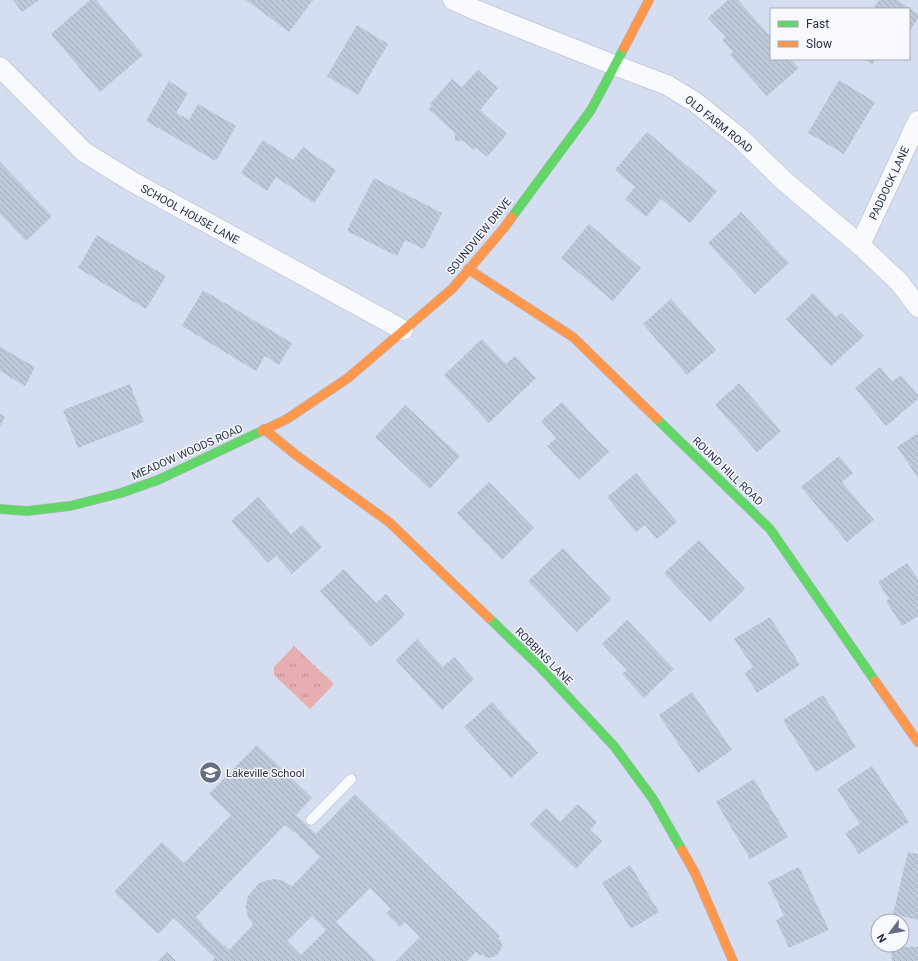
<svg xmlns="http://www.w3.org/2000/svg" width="918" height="961" font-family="Roboto,sans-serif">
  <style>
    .grass { fill: url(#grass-tufts) }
    .building { fill: url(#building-back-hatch); fill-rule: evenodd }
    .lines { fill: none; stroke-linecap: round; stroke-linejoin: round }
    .lane-casing { stroke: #b0b6c8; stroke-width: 11 }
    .street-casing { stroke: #b0b6c8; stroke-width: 21 }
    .fast-casing { stroke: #b0b6c8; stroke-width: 10 }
    .slow-casing { stroke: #b0b6c8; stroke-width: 10 }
    .lane { stroke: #f9fafd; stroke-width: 10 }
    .street { stroke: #f9fafd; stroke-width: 20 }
    .fast { stroke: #63d668; stroke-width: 9 }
    .slow { stroke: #ff974d; stroke-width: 9 }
    .labels { text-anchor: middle; stroke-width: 3; stroke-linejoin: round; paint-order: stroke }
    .street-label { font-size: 11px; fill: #293043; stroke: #f7f9fe }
    .poi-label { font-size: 11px; fill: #293043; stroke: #f7f9fe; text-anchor: start }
  </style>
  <defs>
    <pattern id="grass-tufts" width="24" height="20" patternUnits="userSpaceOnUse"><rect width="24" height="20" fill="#e6aeb0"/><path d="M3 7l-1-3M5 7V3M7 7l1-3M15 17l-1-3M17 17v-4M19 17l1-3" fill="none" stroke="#ba8e91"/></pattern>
    <pattern id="building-back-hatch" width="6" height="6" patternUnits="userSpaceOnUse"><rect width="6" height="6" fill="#bdc8d9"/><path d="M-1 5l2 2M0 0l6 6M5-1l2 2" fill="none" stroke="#a2acbb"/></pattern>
  </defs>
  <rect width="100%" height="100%" fill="#d5ddf1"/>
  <!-- grass -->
  <path class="grass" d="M294,646L334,684L310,709L274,675V667Z"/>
  <!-- building -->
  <g class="building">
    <path d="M13,0H39L22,12Z"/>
    <path d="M90,0H96L143,55L100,92L51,34Z"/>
    <path d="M246,0H313L289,32Z"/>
    <path d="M728,0H738L771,37V59H790L799,68L767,96L730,55L733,52L722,40L726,37L708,18Z"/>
    <path d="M879,0H897L918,14V18L909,32V9H873Z"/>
    <path d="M357,25L388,44L358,95L327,76Z"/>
    <path d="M864,59H876L872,65Z"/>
    <path d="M478,70L498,88L480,110L507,134L487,157L476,147L474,150L464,141H455V133L428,109L432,106L430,104L452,79L462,87Z"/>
    <path d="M839,80L875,102L844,154L808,133Z"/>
    <path d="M169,81L188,93L176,113L189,120L198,104L236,126L216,161L146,121Z"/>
    <path d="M647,132L717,191L690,223L661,199L646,217L625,199L635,187L615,170Z"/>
    <path d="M263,140L293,160L303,147L336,170L314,203L276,177L267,191L241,173Z"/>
    <path d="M0,162L52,216L26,241L0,214Z"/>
    <path d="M374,178L442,213L424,249L405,240L397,256L347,231Z"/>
    <path d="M741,212L789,263L755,294L708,243Z"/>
    <path d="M589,224L641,268L613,301L561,258Z"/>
    <path d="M97,235L166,276L146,309L78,268Z"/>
    <path d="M203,290L292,343L279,365L265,356L256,371L182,326Z"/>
    <path d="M813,293L836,317L841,313L864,336L831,366L786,319Z"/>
    <path d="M671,299L716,350L687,375L643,324Z"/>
    <path d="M482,339L506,364L515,356L536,378L489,423L444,375Z"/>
    <path d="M0,347L35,367L25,386L0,371Z"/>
    <path d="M880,367L892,382L901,375L918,395V399L886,426L855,388Z"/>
    <path d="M739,383L781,431L757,452L715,405Z"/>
    <path d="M130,384L144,422L78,448L63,410Z"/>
    <path d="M562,402L609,452L579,480L547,446L556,438L541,421Z"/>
    <path d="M405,405L460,456L430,489L375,437Z"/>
    <path d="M0,414L5,417L0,427Z"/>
    <path d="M918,433V478L897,447Z"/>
    <path d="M839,456L853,473L842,482L874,520L847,542L801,487Z"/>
    <path d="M636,473L677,522L657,539L645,525L636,532L607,497Z"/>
    <path d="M489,482L534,528L502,560L457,513Z"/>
    <path d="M258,497L291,534L302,525L322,547L292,574L276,556L268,563L231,521Z"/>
    <path d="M699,540L745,589L710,622L664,573Z"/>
    <path d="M563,548L611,599L577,632L528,581Z"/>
    <path d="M907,563L918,579V616L902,626L886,601L889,599L878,582Z"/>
    <path d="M344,569L376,603L386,594L405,615L371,647L320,591Z"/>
    <path d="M770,617L800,665L757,693L745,673L753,667L734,639Z"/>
    <path d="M627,620L674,669L644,698L622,674L627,670L602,644Z"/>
    <path d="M417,639L443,667L454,657L474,679L442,710L396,660Z"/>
    <path d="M692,692L732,750L698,773L659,715Z"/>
    <path d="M823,695L856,747L816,772L783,720Z"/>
    <path d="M492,702L538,753L511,778L464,727Z"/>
    <path d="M257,745L312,798L296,815L316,834L355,794L500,936L498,938L501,941L502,946L500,951L498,954L494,957L489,958L485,957L482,954L480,956L476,952L467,961H396L420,937L405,922L400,927L386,913L391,909L370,888L336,922L376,961H212L215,958L174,918L158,934L114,892L162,842L184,863L231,815L209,794ZM285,825L293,832L294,831L320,857L292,886L283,881L276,879L268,880L259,883L253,890L248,896L246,906L248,917L253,925L229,950L225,945L224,946L202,925L203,924L196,917ZM312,916L326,930L301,955L287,941Z"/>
    <path d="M872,766L909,822L859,854L845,833L860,824L837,789Z"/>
    <path d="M754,779L788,837L750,859L716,802Z"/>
    <path d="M578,804L597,822L590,830L602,841L576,869L530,824L546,808L560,822Z"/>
    <path d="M908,852L918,854V920L893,914Z"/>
    <path d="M630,865L659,912L631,929L602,883Z"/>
    <path d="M799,867L829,930L789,948L776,920L784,916L768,882Z"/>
    <path d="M891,947H918V961H892Z"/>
    <path d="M167,952L176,961H158Z"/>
  </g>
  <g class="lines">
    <defs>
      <path id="lane" d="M311,820L351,779"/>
      <g id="street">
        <path d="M453,0L473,9L614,65L667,85L695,102L740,138L783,180L860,245L899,282L918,307"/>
        <path d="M0,67L84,152L131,181L403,330"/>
        <path d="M860,245L918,121"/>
      </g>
      <g id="fast">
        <path d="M512,217L591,110L624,48"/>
        <path d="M657,419L770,529L875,681"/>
        <path d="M0,509L27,511L70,506L121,493L158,480L262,431"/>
        <path d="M489,618L541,668L614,746L653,799L682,850"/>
      </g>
      <g id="slow">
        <path d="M624,48L649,0"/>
        <path d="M468,269L573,337L657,419"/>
        <path d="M264,429L296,455L389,522L489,618"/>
        <path d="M262,431L287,419L348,378L453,288L504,228L512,217"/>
        <path d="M875,681L918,742"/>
        <path d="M682,850L695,873L733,961"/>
      </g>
    </defs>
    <!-- lane casing -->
    <use href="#lane" class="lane-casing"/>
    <!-- street casing -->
    <use href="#street" class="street-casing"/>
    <!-- fast casing -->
    <use href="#fast" class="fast-casing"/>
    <!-- slow casing -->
    <use href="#slow" class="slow-casing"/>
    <!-- lane -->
    <use href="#lane" class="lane"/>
    <!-- street -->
    <use href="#street" class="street"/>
    <!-- fast -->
    <use href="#fast" class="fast"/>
    <!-- slow -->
    <use href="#slow" class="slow"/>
  </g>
  <!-- icons -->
  <defs>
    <symbol id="school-disc" viewBox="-11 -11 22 22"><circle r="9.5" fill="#656d80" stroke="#f7f9fe"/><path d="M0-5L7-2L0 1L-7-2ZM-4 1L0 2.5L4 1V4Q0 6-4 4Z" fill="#fff"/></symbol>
  </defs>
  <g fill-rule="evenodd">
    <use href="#school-disc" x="198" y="760" width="25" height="25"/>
  </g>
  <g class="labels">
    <!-- street labels -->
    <g class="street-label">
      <text transform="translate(719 124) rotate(39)" y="4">OLD FARM ROAD</text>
      <text transform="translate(889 183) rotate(-65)" y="4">PADDOCK LANE</text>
      <text transform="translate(190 214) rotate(29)" y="4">SCHOOL HOUSE LANE</text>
      <text transform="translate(479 236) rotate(-51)" y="4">SOUNDVIEW DRIVE</text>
      <text transform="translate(187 452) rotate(-24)" y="4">MEADOW WOODS ROAD</text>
      <text transform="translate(728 471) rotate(44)" y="4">ROUND HILL ROAD</text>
      <text transform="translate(544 656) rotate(45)" y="4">ROBBINS LANE</text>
    </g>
    <!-- poi labels -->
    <g class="poi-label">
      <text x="226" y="777">Lakeville School</text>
    </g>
  </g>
  <!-- legend -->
  <rect x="770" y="8" width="140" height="52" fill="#f7f9fe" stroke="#a5a9b3"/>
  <rect x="778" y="21" width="20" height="6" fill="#63d668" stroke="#a5a9b3"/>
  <text x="806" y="28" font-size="12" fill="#293043">Fast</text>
  <rect x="778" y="41" width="20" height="6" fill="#ff974d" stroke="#a5a9b3"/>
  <text x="806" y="48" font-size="12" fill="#293043">Slow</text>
  <!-- north arrow -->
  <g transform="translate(890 933) rotate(238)"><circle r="19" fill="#f7f9fe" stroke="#a5a9b3"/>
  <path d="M0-3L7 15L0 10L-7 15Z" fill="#656d80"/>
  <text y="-6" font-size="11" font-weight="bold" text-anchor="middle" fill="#293043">N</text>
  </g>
</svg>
